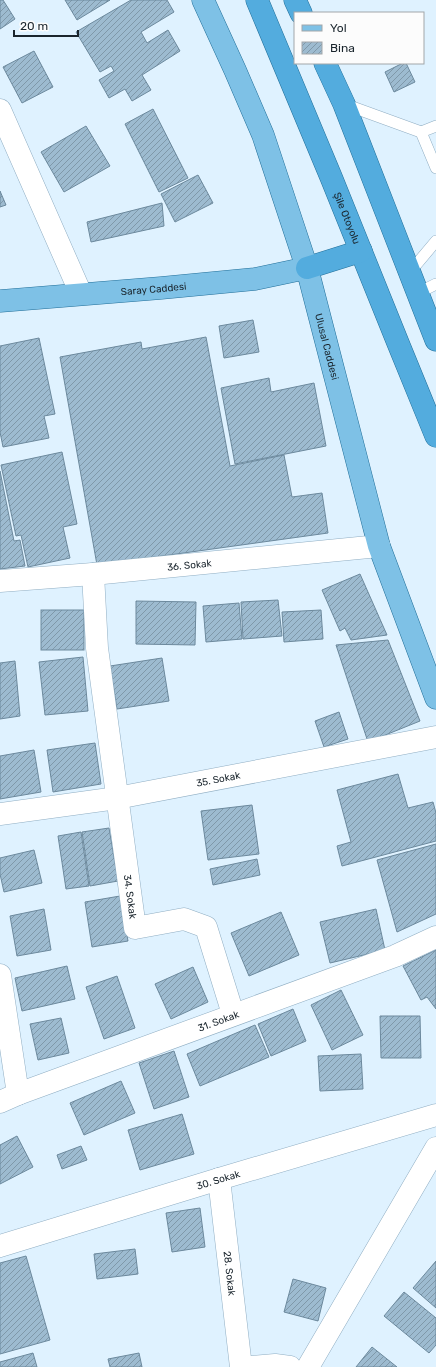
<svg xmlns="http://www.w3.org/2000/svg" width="436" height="1367" font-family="Rubik,sans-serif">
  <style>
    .building { fill: url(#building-hatch); stroke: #6c899d }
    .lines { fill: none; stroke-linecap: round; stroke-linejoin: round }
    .service-casing { stroke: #90aec3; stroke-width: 12 }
    .minor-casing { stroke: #90aec3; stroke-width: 23 }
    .primary-casing { stroke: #23709a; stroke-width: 23 }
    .trunk-casing { stroke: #23709a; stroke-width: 23 }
    .service { stroke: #fff; stroke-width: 11 }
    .minor { stroke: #fff; stroke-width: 22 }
    .primary { stroke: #7ec1e6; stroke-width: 22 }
    .trunk { stroke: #53acde; stroke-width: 22 }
    .labels { text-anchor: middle; stroke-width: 4; stroke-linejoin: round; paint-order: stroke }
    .street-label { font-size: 10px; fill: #1a252d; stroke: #fcfcfc }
  </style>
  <defs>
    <pattern id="building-hatch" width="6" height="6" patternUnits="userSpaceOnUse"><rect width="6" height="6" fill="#9dbbd0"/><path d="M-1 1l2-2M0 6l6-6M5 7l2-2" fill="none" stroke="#7f98a9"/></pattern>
  </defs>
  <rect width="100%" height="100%" fill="#dff2ff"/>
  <!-- building -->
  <g class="building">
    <path d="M0,0H3L15,19L0,29Z"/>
    <path d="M65,0H110L77,20Z"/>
    <path d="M131,0H167L174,12L141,32L147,43L168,30L180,51L142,75L151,90L132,101L125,89L109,98L99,80L114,71L111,66L100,72L76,32Z"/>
    <path d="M34,51L53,87L22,103L3,67Z"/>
    <path d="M403,63H406L415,82L394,92L385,72Z"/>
    <path d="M153,109L188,178L159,192L125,124Z"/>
    <path d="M86,126L110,166L64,192L41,152Z"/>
    <path d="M198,175L213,203L175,222L161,194Z"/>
    <path d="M0,191L6,205L0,207Z"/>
    <path d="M162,203L164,226L91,242L87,222Z"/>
    <path d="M253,320L259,352L224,358L219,326Z"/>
    <path d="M206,337L230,466L284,455L292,497L322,493L328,533L97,565L60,357L141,342L142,349Z"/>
    <path d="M39,338L55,414L44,416L49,438L3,447L0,432V346Z"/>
    <path d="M269,378L271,392L314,383L326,446L235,464L221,388Z"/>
    <path d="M62,452L77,524L63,527L70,558L28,567L21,535L16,536L1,465Z"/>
    <path d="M0,471L14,541L20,540L25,566L0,569Z"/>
    <path d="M360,574L387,635L351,640L345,628L340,631L322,590Z"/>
    <path d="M278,600L282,636L243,639L241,602Z"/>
    <path d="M136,601L196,602L195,645L136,644Z"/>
    <path d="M239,603L242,639L206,642L203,606Z"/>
    <rect x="41" y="610" width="43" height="40"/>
    <path d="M321,610L323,639L284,642L282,612Z"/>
    <path d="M388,640L420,721L368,742L336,645Z"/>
    <path d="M83,657L88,711L45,715L39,662Z"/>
    <path d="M162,658L169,701L117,709L110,666Z"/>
    <path d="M15,661L20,716L0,719V663Z"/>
    <path d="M339,712L348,739L324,747L315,721Z"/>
    <path d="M95,743L101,784L53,792L47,750Z"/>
    <path d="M34,750L41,792L0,799V756Z"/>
    <path d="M398,774L408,808L433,802L436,813V841L342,866L337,846L351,842L337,790Z"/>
    <path d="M252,805L259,854L208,860L201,811Z"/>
    <path d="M109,828L118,881L90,886L82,832Z"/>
    <path d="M81,832L89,886L66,889L58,836Z"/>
    <path d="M436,844V914L397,932L377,860Z"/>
    <path d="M34,850L42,883L4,892L0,874V858Z"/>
    <path d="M257,859L260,875L213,885L210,869Z"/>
    <path d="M120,896L128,941L92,947L85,902Z"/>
    <path d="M44,909L51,950L17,956L10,916Z"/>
    <path d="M376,909L385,950L330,963L320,922Z"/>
    <path d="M281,912L299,955L249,976L231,933Z"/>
    <path d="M436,950V1009L427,997L421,1000L403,966Z"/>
    <path d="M67,966L75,999L22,1011L15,978Z"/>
    <path d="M193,967L208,1002L171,1019L155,984Z"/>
    <path d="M117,976L135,1028L104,1039L86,987Z"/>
    <path d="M341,990L363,1035L332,1050L311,1005Z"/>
    <path d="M293,1009L306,1041L271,1056L258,1024Z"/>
    <path d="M380,1016H420L421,1058H381Z"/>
    <path d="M61,1018L69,1053L38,1060L30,1024Z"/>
    <path d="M255,1025L269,1057L200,1086L187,1054Z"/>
    <path d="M174,1051L189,1097L154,1109L139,1063Z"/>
    <path d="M361,1054L363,1089L320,1091L318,1056Z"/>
    <path d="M121,1081L135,1113L84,1135L70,1103Z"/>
    <path d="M182,1114L194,1154L140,1170L128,1130Z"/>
    <path d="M17,1136L33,1167L0,1184V1145Z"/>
    <path d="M81,1146L87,1160L62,1169L57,1155Z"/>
    <path d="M200,1208L205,1247L172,1252L166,1213Z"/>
    <path d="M135,1249L138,1274L97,1279L94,1254Z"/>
    <path d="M26,1256L50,1340L0,1354V1263Z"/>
    <path d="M436,1261V1308L413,1288Z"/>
    <path d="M293,1279L326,1288L318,1321L284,1312Z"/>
    <path d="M404,1292L436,1318V1345L429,1353L384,1316Z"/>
    <path d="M372,1347L397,1367H356Z"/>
    <path d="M33,1353L37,1367H0V1362Z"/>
    <path d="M139,1353L142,1367H110L108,1359Z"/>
  </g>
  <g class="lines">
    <defs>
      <g id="service">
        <path d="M344,104L421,132L436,168"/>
        <path d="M421,132L436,126"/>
        <path d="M410,272L436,241"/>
        <path d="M418,293L436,284"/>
      </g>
      <g id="minor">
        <path d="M0,110L81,294"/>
        <path id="s1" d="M93,574L97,648L135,928L184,919L206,927L233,1014"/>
        <path id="s2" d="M0,581L93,574L379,546"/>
        <path id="s3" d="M0,814L117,798L436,737"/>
        <path d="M0,975L18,1094"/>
        <path id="s4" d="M0,1102L18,1094L395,956L436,937"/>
        <path id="s5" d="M219,1179L241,1367"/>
        <path id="s6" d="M0,1246L219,1179L436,1115"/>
        <path d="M251,1367L275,1365L290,1367"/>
        <path d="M308,1367L436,1148"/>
      </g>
      <g id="primary">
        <path id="s7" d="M203,0L235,70L263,135L307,268L379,546L436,698"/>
        <path id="s8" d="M0,301L161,288L255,279L307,268"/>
      </g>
      <g id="trunk">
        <path id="s9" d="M257,0L331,177L398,343L436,436"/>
        <path d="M295,0L301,13"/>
        <path d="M325,63L344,104L436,340"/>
        <path d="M307,268L361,251"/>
      </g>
    </defs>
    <!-- service casing -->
    <use href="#service" class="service-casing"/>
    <!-- minor casing -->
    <use href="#minor" class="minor-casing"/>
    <!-- primary casing -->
    <use href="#primary" class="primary-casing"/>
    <!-- trunk casing -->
    <use href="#trunk" class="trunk-casing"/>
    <!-- service -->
    <use href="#service" class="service"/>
    <!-- minor -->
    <use href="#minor" class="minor"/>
    <!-- primary -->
    <use href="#primary" class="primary"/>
    <!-- trunk -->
    <use href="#trunk" class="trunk"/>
  </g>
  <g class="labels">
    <!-- street labels -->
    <g class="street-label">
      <text dy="4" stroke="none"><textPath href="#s9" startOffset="236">Şile Otoyolu</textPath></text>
      <text dy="4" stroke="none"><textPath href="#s8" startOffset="154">Saray Caddesi</textPath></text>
      <text dy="4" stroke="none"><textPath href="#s7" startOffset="369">Ulusal Caddesi</textPath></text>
      <text dy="4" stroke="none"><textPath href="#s2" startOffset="190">36. Sokak</textPath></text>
      <text dy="4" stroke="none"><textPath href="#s3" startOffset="221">35. Sokak</textPath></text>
      <text dy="4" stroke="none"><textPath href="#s1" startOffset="325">34. Sokak</textPath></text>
      <text dy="4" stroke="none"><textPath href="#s4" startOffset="233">31. Sokak</textPath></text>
      <text dy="4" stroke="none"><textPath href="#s6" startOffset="228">30. Sokak</textPath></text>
      <text dy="4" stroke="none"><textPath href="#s5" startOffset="95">28. Sokak</textPath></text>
    </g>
  </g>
  <!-- legend -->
  <rect x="294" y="12" width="130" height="52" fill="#fcfcfc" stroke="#a2a6a9"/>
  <rect x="302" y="25" width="20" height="6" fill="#7ec1e6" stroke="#a2a6a9"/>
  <text x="330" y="32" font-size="12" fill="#1a252d">Yol</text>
  <rect x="302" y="42" width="20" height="12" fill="url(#building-hatch)" stroke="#a2a6a9"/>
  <text x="330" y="52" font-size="12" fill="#1a252d">Bina</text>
  <!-- scale -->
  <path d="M14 30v6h64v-6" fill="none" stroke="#1a252d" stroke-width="2"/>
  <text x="20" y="30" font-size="12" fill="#1a252d" stroke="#fcfcfc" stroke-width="3" paint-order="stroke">20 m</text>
</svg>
